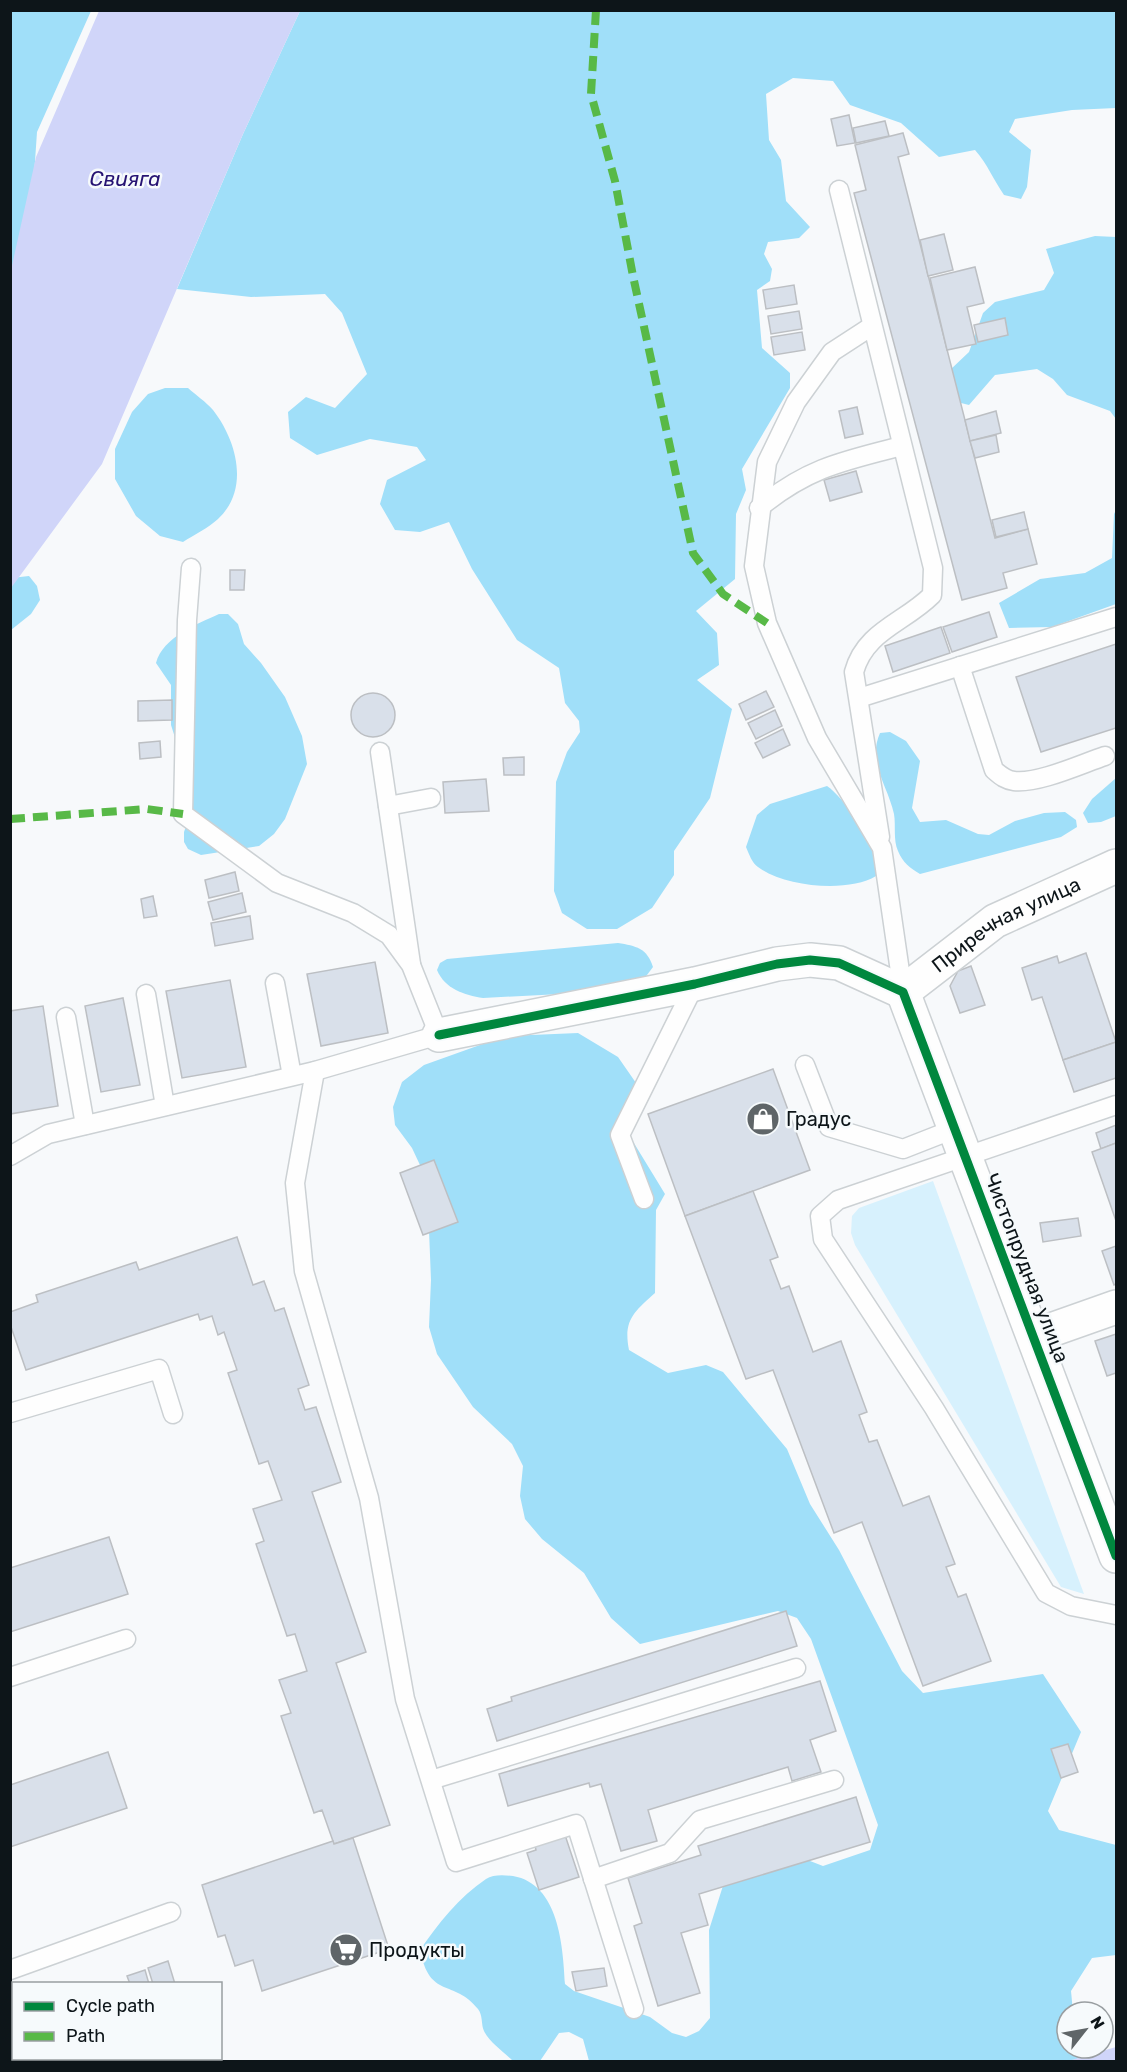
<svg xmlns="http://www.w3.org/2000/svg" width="1127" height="2072" font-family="Rubik,sans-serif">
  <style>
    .green { fill: #d7f1fd }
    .forest { fill: #a0dff9 }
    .water { fill: #d0d5f9 }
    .building { fill: #d9e0ea; stroke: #bcbfc3; stroke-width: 1.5 }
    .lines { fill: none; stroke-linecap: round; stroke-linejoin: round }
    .service-casing { stroke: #ccd1d4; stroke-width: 21 }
    .minor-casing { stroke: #ccd1d4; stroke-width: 36 }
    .service { stroke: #fefefe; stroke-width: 18 }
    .minor { stroke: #fefefe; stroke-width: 33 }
    .quiet { stroke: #58b947; stroke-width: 8; stroke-dasharray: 15 8; stroke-linecap: butt }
    .cycleway-casing { stroke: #f6fafc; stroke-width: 13 }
    .cycleway { stroke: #00873e; stroke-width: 9 }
    .labels { text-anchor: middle; stroke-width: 5; stroke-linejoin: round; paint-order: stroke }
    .street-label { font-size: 20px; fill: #0d1519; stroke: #f6fafc }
    .poi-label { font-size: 20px; fill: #0d1519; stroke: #f6fafc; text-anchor: start }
    .water-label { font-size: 21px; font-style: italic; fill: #261373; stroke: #f6fafc }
  </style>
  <rect width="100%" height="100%" fill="#f7f9fb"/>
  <!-- green -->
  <path class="green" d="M933,1181L1084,1594L1061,1587L855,1245L851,1233L852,1216L859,1208Z"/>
  <!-- forest -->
  <g class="forest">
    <path d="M12,11H91L37,132L29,249L11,310Z"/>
    <path d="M300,11H1116V108L1072,110L1015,119L1009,132L1031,150L1027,187L1021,199L1004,195C993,179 988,165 975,150L939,157L901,123L850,105L833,81L793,78L766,94L769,140L781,160L786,201L810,227L799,238L768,242L764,254L772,269L770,281L757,290L762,348L790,373V388L742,469L746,490L736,514L735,579L696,611L717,633L719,665L697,680L732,709L710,798L674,851V875L652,908L617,929H587L562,913L554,891L556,782L567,752L580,732L579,721L565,703L559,668L517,640L472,569L449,522L420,532L395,530L380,504L387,480L426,460L417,447L370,439L317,455L290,438L288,412L306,397L335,408L367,374L342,313L325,294L251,297L177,289L243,134Z"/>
    <path d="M1095,236L1116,237V419L1110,411L1067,395L1053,379L1037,369L995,375L969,405L953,401L950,370L969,352L983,313L995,302L1044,290L1054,273L1046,249Z"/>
    <path d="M165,388H188C196,395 206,402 213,410C237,441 250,489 218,519C208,528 194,535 183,542L160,536L136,516L115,479V449L132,412L148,394Z"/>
    <path d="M1116,510V604L1052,627L1009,628L999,603L1040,579L1085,573L1112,558L1114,514Z"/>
    <path d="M29,576L37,586L40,600L31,614L11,630V578Z"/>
    <path d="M219,614H228L238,624L244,644L261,663L285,697L302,736L307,764L285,819L274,834L259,846L201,855L188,849L184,842V832L192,809V791L171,725V685L156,663C163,637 197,624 219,614Z"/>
    <path d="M890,732L906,741L920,761L912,808L920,822L946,820L978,834L989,835L1015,821L1044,813L1065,812L1076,820L1077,827L1061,837L920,874C910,868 903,863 898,851C893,840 896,826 894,814C888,786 867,762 880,733Z"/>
    <path d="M1116,778V816L1101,822L1088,823L1083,813L1092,799Z"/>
    <path d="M827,786C846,799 883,853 876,876C848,893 785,887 758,867C752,863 749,854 746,847L757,815L770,804Z"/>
    <path d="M618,943C636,946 647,948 653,967L644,979L618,991L483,998C464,995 445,989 437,970L440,963L447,959Z"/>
    <path d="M578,1033L618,1057L643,1093L629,1135L665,1194L656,1210L655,1293C634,1312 623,1320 629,1350L668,1373L706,1365L723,1372L787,1449L810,1504L839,1550L902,1671L923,1693L1043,1674L1081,1732L1048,1811L1059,1830L1116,1845V1955L1092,1958L1071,1991L1073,2012H1067V2048H1077L1078,2061H589L583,2039L569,2032L559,2033L540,2061H513C505,2053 489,2042 484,2031C481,2025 483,2015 478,2009C453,1978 430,2000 420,1950C438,1924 459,1897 486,1879C493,1874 505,1875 513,1876C559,1884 563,1946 565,1984L574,1991L650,2017L672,2033L686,2037L699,2031L710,2018L709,1930L733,1854L753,1839L823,1866L870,1850L878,1825L811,1639L797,1618L778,1611L640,1644L611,1618L584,1573L542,1539L525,1519L520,1496L523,1466L512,1444L473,1407L437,1354L429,1327L431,1280L427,1180L412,1148L395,1125L393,1107L402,1082L424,1065L505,1036Z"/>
    <path d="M204,2059L205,2061L76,2062L73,2059Z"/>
  </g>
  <!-- water -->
  <g class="water">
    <path d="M99,11H300L243,134L102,464L11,588V270L36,157Z"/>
    <path d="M1116,2047V2061H1068Z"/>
  </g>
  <!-- building -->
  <g class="building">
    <path d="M849,115L855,143L837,146L831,119Z"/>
    <path d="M885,121L889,136L856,143L853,128Z"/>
    <path d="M903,133L909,154L898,157L995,538L1028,529L1037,564L1003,573L1007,588L962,600L854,193L866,190L855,145Z"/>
    <path d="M944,234L953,270L928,276L920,240Z"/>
    <path d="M975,267L984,303L967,307L976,344L947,350L930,278Z"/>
    <path d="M794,285L797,304L766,309L763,290Z"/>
    <path d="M799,311L802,329L771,334L768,316Z"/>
    <path d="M1005,318L1008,335L978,342L974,325Z"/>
    <path d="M802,332L805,350L774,355L771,337Z"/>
    <path d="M857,407L863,434L845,438L839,411Z"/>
    <path d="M996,411L1001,433L970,441L965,420Z"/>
    <path d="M996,435L999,452L975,458L970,441Z"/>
    <path d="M856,471L862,492L830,501L824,480Z"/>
    <path d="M1024,512L1028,529L996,537L992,520Z"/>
    <path d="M230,570H245L244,590H230Z"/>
    <path d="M989,612L997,637L952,652L943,627Z"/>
    <path d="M941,627L950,653L893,672L885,646Z"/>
    <path d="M1116,644V728L1041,752L1016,677Z"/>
    <path d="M766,691L774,707L746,720L739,704Z"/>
    <circle cx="373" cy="715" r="22"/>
    <path d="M172,700V720L138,721V701Z"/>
    <path d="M775,710L782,726L756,739L748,723Z"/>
    <path d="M783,729L790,745L763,758L755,743Z"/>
    <path d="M160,741L161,757L140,759L139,743Z"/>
    <path d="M524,757V775H504L503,758Z"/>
    <path d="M486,779L489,811L445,813L443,782Z"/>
    <path d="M235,872L239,891L209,898L205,880Z"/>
    <path d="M242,893L246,912L213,920L208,902Z"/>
    <path d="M153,896L157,916L144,918L141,899Z"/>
    <path d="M250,916L253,939L215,946L211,923Z"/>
    <path d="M1086,953L1116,1042L1063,1060L1042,997L1032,1000L1022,968L1057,956L1059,963Z"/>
    <path d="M375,962L388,1033L321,1046L307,974Z"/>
    <path d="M971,966L985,1005L960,1013L950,986L958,971Z"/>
    <path d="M230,980L246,1067L182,1078L166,991Z"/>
    <path d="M123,998L140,1085L101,1092L85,1006Z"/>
    <path d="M43,1006L58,1106L10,1114V1011Z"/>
    <path d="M1116,1042V1078L1074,1092L1063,1060Z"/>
    <path d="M773,1069L810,1170L685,1216L648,1114Z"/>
    <path d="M1116,1125V1143L1101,1149L1096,1133Z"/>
    <path d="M1116,1143V1221L1092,1152Z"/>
    <path d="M434,1160L458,1222L423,1235L400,1173Z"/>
    <path d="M753,1191L778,1257L770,1260L781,1289L789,1286L813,1352L841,1341L867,1412L859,1415L869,1442L877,1440L903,1506L929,1496L955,1564L946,1567L958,1597L966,1594L991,1661L923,1686L862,1522L834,1533L773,1370L746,1379L685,1216Z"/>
    <path d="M1078,1218L1081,1236L1043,1242L1040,1223Z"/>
    <path d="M237,1237L253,1285L264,1281L275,1311L284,1308L309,1385L298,1389L305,1410L316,1407L341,1482L312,1492L366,1652L336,1663L390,1825L334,1844L322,1810L314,1813L281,1716L291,1713L279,1680L307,1671L295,1634L287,1636L256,1544L264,1541L253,1509L282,1500L268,1461L259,1464L228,1373L237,1370L224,1332L218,1335L212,1316L200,1320L198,1314L26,1370L10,1324V1312L38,1302L36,1295L136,1262L139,1270Z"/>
    <path d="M1116,1246V1284L1114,1285L1102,1251Z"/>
    <path d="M1116,1334V1373L1107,1376L1095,1341Z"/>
    <path d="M109,1537L128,1594L10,1632V1568Z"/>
    <path d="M786,1611L797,1646L497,1741L487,1709L512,1701L511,1697Z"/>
    <path d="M820,1681L836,1731L810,1740L821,1772L792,1781L788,1767L648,1810L657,1841L621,1851L601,1784L590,1787L589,1783L508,1806L499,1774Z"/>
    <path d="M1068,1744L1078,1772L1061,1778L1051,1749Z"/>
    <path d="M108,1752L127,1808L10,1847V1785Z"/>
    <path d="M856,1797L870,1842L699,1894L708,1925L681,1933L700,1993L658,2006L634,1926L642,1923L628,1878L701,1855L698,1846Z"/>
    <path d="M564,1832L579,1877L539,1890L527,1853L536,1850L534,1841Z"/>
    <path d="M353,1838L389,1949L262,1991L253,1960L235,1966L225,1935L218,1937L202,1885L333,1841L334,1844Z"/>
    <path d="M168,1961L175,1984H153L148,1968Z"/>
    <path d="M604,1968L607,1986L576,1991L572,1972Z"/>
    <path d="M145,1970L149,1984H130L127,1976Z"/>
  </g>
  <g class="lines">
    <defs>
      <g id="service">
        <path d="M839,190L933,568L932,595C904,623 865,631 854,672L880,837"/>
        <path d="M872,326L832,352L796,402L767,462L754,566L767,623L817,738L882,848L903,992"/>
        <path d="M759,508C807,468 843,461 902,446"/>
        <path d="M960,666L994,770C1000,775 1005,780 1014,781C1038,784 1081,764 1105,756"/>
        <path d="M859,698L1116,617"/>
        <path d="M380,752L411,964"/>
        <path d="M388,806L431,798"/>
        <path d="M275,983L292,1076"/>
        <path d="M146,994L165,1106"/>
        <path d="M66,1017L85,1125"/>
        <path d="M805,1065L829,1127L903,1149L954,1129"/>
        <path d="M315,1071L295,1183L304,1271L369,1498L405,1699L456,1862L576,1824L634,2009"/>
        <path d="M1116,1105L838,1200L820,1216L823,1239L934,1408L1046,1593L1071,1606L1116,1615"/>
        <path d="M10,1156L48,1134L315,1071L439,1035L411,965L389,935L353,913L277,883L183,814L187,620L191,568"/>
        <path d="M644,1199L620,1135L695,984"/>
        <path d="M10,1413L159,1369L173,1414"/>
        <path d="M10,1677L126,1639"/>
        <path d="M431,1780L796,1668"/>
        <path d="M593,1879L670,1853L700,1820L834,1780"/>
        <path d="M10,1970L171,1912"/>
      </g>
      <g id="minor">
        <path d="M903,992L1116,1556"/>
        <path id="s1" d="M903,992L995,921L1116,866"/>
        <path d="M439,1035L695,984L777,964L810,960L839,963L903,992"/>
        <path d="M1034,1336L1116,1307"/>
      </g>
    </defs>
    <!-- service casing -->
    <use href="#service" class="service-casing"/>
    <!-- minor casing -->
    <use href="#minor" class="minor-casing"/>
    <!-- service -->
    <use href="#service" class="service"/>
    <!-- minor -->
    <use href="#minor" class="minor"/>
    <!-- quiet -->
    <g class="quiet">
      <path d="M596,10L591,94L615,181L633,276L693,553L723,594L767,623"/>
      <path d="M10,819L147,809L183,814"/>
    </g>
    <defs>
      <path id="cycleway" d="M439,1035L695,984L777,964L810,960L839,963L903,992L1116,1556"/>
    </defs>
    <!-- cycleway casing -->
    <use href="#cycleway" class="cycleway-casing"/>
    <!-- cycleway -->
    <use href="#cycleway" class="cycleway"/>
  </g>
  <!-- icons -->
  <defs>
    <symbol id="shop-disc" viewBox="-11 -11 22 22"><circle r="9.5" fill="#5f6568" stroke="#f6fafc"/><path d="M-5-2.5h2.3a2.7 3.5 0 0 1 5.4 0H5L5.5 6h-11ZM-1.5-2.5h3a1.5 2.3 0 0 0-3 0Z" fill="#fff"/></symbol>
    <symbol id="supermarket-disc" viewBox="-11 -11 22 22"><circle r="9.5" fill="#5f6568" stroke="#f6fafc"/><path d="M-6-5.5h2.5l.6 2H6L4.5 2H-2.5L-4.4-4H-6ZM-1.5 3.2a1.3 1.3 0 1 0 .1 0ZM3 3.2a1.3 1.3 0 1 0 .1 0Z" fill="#fff"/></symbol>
  </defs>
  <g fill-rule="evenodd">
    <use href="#shop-disc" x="744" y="1100" width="38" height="38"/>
    <use href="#supermarket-disc" x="327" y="1931" width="38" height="38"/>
  </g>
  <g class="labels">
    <!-- street labels -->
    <g class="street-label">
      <text dy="7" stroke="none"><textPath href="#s1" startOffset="124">Приречная улица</textPath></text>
      <text transform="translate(1027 1268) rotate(69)" y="7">Чистопрудная улица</text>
    </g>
    <!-- poi labels -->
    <g class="poi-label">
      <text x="786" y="1126">Градус</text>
      <text x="369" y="1957">Продукты</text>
    </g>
    <!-- water labels -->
    <g class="water-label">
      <text x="125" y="186">Свияга</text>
    </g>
  </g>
  <!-- border -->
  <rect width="1127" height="2072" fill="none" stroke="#0d1519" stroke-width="24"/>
  <!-- legend -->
  <rect x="12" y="1982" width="210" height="78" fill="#f6fafc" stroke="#999ea1" stroke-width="1.5"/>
  <rect x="24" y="2002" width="30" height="9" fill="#00873e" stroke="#999ea1" stroke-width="1.5"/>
  <text x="66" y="2012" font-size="18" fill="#0d1519">Cycle path</text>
  <rect x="24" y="2032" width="30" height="9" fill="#58b947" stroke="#999ea1" stroke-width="1.5"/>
  <text x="66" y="2042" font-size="18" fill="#0d1519">Path</text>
  <!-- north arrow -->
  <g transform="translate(1085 2030) rotate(59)"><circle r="28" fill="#f6fafc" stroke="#999ea1" stroke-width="1.5"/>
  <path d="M0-4.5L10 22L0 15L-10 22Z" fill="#5f6568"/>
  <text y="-9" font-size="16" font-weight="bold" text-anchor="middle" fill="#0d1519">N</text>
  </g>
</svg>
